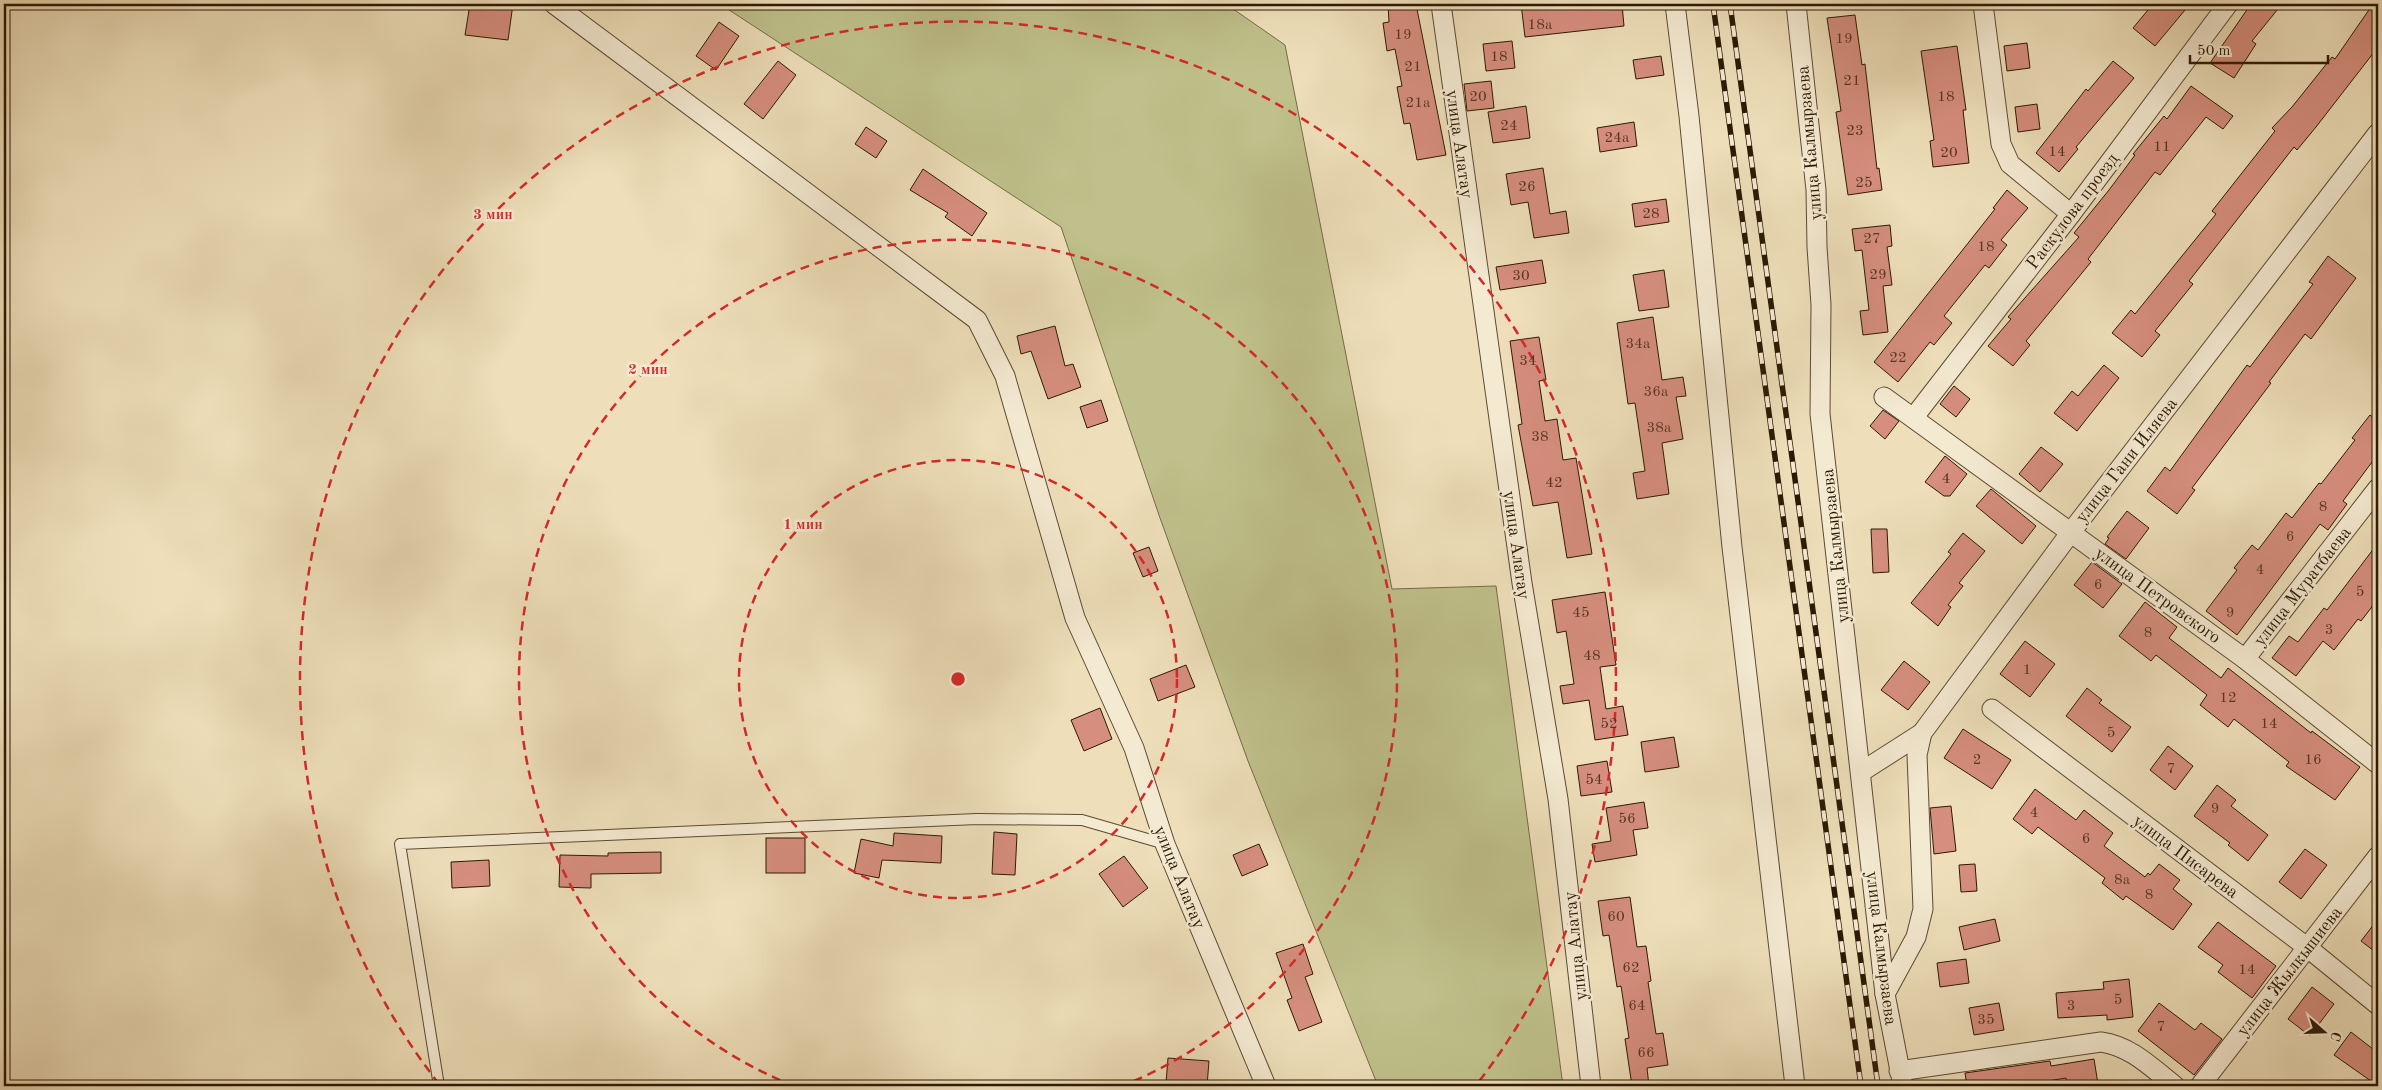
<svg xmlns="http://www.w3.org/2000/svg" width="2382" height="1090" font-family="'Old Standard TT',serif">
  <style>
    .green { fill: #bfc08b; stroke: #766c47 }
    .building { fill: #d68e7e; stroke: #2d1903 }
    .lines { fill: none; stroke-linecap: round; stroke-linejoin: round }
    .service-casing { stroke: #5d4a31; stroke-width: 12 }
    .minor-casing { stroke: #5d4a31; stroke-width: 21 }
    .service { stroke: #f4ead2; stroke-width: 10 }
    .minor { stroke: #f4ead2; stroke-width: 19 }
    .rail-casing { stroke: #2d1903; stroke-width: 5.5 }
    .rail { stroke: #f4ead2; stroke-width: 4; stroke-dasharray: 11; stroke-linecap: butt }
    .ring { fill: none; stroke: #d62828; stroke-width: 2.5; stroke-dasharray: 9 6 }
    .labels { text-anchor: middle; stroke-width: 5; stroke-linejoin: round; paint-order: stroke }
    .number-label { font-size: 15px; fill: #573622 }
    .street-label { font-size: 18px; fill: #2d1903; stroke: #f4ead2 }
    .centre { fill: #d62828; stroke: #f4ead2; stroke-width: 2.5 }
    .ring-label { font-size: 15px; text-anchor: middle; font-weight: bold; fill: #d62828; stroke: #f4ead2; stroke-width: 5; stroke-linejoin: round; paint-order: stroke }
  </style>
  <rect width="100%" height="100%" fill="#eedfba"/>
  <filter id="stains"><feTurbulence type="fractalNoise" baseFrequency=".004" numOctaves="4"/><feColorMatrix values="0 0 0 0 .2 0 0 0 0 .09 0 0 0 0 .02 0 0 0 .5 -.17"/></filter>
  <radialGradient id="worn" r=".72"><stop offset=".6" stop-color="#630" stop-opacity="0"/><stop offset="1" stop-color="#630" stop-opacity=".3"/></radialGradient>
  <!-- green -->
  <path class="green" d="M720,4H1226L1285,45L1392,589L1496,586L1563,1086H1378L1248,761L1160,518L1061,227Z"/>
  <!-- building -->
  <g class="building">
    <path d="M470,4H513L508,40L465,35Z"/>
    <path d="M1388,4H1416L1446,155L1417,160L1410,123L1404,124L1397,87L1402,86L1395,49L1387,51L1383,23L1389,22Z"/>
    <path d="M1521,4H1622L1624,26L1525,37Z"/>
    <path d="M2153,4H2190L2155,46L2133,28Z"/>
    <path d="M2251,4H2282L2252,41L2256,44L2234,78L2210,63Z"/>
    <path d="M2373,4H2378V47L2316,127L2297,150L2294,147L2189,281L2193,284L2155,331L2160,335L2142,357L2112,333L2131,310L2135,314L2216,214L2212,211L2275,131L2272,128L2292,107L2332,57L2335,59Z"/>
    <path d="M1855,15L1862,65L1865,64L1877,169L1879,168L1882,190L1848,195L1836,112L1841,111L1827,18Z"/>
    <path d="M719,22L739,36L716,70L696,56Z"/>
    <path d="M1512,41L1515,68L1486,71L1483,44Z"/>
    <path d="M2027,43L2030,68L2007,71L2004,46Z"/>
    <path d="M1957,46L1966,110H1963L1969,163L1933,167L1930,141L1934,140L1921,51Z"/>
    <path d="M1661,56L1664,75L1636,79L1633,60Z"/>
    <path d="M778,61L796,75L763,119L744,104Z"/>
    <path d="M2113,61L2134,78L2076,147L2078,149L2059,172L2036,153L2086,89L2088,91Z"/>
    <path d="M1491,81L1494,108L1467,111L1464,84Z"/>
    <path d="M2191,86L2233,116L2223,129L2206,117L2160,175L2155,172L2088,259L2091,262L2026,341L2030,345L2013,366L1988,346L2011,319L2008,317L2079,237L2074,233L2109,190L2135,155L2133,154L2164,116L2167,119Z"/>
    <path d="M2037,104L2040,129L2018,132L2015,107Z"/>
    <path d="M1526,106L1530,138L1493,143L1488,112Z"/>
    <path d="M1634,122L1637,146L1600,152L1597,128Z"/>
    <path d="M866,127L887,141L876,158L855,144Z"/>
    <path d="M1543,168L1550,214L1566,211L1569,233L1534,238L1528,202L1511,205L1506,174Z"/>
    <path d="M923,169L987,213L972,236L945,217L948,213L910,190Z"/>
    <path d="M2007,190L2028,208L2001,240L2007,245L1989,268L1985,265L1944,316L1952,323L1934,345L1930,342L1898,382L1874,362L1995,209L1993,208Z"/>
    <path d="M1666,199L1669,222L1635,227L1632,204Z"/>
    <path d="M1890,225L1892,246L1887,247L1892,285L1883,286L1888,332L1863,335L1860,311L1869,310L1862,250L1855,251L1852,229Z"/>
    <path d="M2328,256L2356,278L2311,339L2305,334L2269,382L2271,383L2192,488L2195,490L2177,514L2147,491L2165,467L2170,471L2247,365L2250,367L2313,284L2309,282Z"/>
    <path d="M1542,260L1546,283L1500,290L1496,267Z"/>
    <path d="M1664,270L1669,307L1639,311L1633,275Z"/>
    <path d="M1653,317L1662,380L1683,377L1686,396L1676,397L1683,439L1662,443L1669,494L1637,499L1633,473L1645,471L1635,403L1628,404L1617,323Z"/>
    <path d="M1055,326L1065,366L1073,364L1081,387L1048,399L1031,351L1021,354L1017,336Z"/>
    <path d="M1539,337L1546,380L1539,381L1545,421L1557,419L1563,460L1576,458L1592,554L1567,558L1558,502L1533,506L1518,425L1522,424L1510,341Z"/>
    <path d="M2104,365L2119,378L2077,431L2054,413L2072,391L2078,396Z"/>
    <path d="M1954,386L1970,399L1956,417L1940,404Z"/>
    <path d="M1101,400L1108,421L1087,428L1080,407Z"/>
    <path d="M1883,410L1899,421L1885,439L1870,426Z"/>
    <path d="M2370,415L2378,421V454L2343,501L2347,504L2328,530L2320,524L2237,635L2206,611L2237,570L2234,568L2252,545L2258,550L2286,513L2292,518L2319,483L2321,484L2355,440L2352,438Z"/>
    <path d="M2041,447L2063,464L2040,492L2019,474Z"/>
    <path d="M1945,456L1967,474L1950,496H1944L1925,482Z"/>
    <path d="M1991,489L2036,526L2022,544L1976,506Z"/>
    <path d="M2127,511L2149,528L2126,559L2105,544L2109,538L2107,537Z"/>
    <path d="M1871,529H1887L1889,572L1873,573Z"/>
    <path d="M1963,533L1985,551L1959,583L1963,586L1948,605L1951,607L1938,626L1911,603L1951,554L1948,552Z"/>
    <path d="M2378,543V599L2361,621L2358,619L2334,650L2323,641L2296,676L2272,658L2289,636L2298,642L2324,608L2327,610Z"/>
    <path d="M1149,547L1158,571L1143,577L1133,553Z"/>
    <path d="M2092,562L2122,584L2103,608L2074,585Z"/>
    <path d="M1605,592L1616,665L1600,667L1606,709L1623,706L1628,735L1595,740L1589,700L1563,704L1560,686L1574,684L1566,631L1557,633L1552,600Z"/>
    <path d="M2145,602L2177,627L2169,638L2221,678L2228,668L2311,733L2312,731L2360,767L2335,800L2286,766L2289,762L2234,719L2228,727L2200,705L2207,695L2156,655L2151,661L2119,636Z"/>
    <path d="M2025,641L2055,664L2030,697L2000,674Z"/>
    <path d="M1904,661L1930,682L1908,710L1881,690Z"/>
    <path d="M1186,665L1195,687L1158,701L1150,679Z"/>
    <path d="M2087,688L2102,700L2099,703L2131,727L2112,752L2066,716Z"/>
    <path d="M1100,708L1112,739L1084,751L1071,720Z"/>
    <path d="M1963,729L2011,760L1992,789L1944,758Z"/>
    <path d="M1674,737L1679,767L1645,772L1641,742Z"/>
    <path d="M2168,746L2193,766L2175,790L2150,770Z"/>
    <path d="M1607,761L1612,792L1581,796L1577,766Z"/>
    <path d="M2217,785L2236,800L2231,806L2268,835L2248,861L2228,845L2230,843L2194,816Z"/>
    <path d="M2035,789L2076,820L2084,810L2113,833L2104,846L2145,877L2148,873L2150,875L2159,864L2180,880L2173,889L2192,904L2173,930L2126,896L2123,900L2102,883L2105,878L2038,827L2032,834L2013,819Z"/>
    <path d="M1644,802L1648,828L1633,830L1637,855L1595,862L1592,844L1611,841L1606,808Z"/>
    <path d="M1951,806L1956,851L1934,854L1930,808Z"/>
    <path d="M994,832L1017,834L1015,875L992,874Z"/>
    <path d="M894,833L942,836L941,863L882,860L879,878L854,873L861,839L893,846Z"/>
    <rect x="766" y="838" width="39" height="35"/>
    <path d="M1259,844L1268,865L1242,876L1233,855Z"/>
    <path d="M2305,849L2327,865L2301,899L2279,882Z"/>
    <path d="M661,852V873L591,874V888L559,887L560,855L608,856V853Z"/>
    <path d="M1124,856L1148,888L1123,907L1099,874Z"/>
    <path d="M489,860L490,886L452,888L451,862Z"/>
    <path d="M1975,864L1977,891L1961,892L1959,865Z"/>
    <path d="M1630,897L1637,947L1646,946L1651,981L1648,982L1656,1034L1663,1033L1668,1065L1647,1068L1649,1086H1632L1625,1039L1629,1038L1621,986L1617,987L1609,935L1603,936L1598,901Z"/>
    <path d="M1995,919L2000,941L1964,950L1959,927Z"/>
    <path d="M2378,919V954L2361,941Z"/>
    <path d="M2218,922L2276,966L2252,998L2218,972L2223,965L2198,947Z"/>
    <path d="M1303,944L1313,974L1305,977L1322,1022L1299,1031L1287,1000L1292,998L1276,953Z"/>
    <path d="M1966,959L1969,983L1940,987L1937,963Z"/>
    <path d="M2129,979L2133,1017L2107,1020V1015L2058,1018L2056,993L2104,989L2103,982Z"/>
    <path d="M2312,987L2334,1004L2310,1036L2288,1019Z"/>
    <path d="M1999,1003L2004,1030L1974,1035L1969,1008Z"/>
    <path d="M2159,1003L2195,1030L2201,1023L2222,1039L2194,1075L2138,1031Z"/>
    <path d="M2351,1032L2378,1053V1086L2334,1055Z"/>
    <path d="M1168,1058L1209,1061L1207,1086L1166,1083Z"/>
    <path d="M2094,1059L2098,1084L2086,1086H2067L2066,1078L2017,1086H1967L1965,1073L2050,1061L2051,1066Z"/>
  </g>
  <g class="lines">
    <defs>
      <path id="service" d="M439,1086L400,844L977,819L1082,820L1165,844"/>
      <g id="minor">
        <path d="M554,4L977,320L1005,376L1075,618L1134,748L1165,844L1266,1086"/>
        <path d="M1441,4L1522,583L1558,799L1591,1086"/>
        <path d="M1675,4L1689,116L1732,547L1795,1086"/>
        <path d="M1796,4L1816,190L1817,247L1821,305L1820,414L1885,994L1903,1086"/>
        <path d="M1983,4L2001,144L2010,164L2071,214"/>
        <path d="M1884,397L2245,659L2378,764"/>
        <path d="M1914,417L2071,214L2228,4"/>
        <path d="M2245,659L2378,488"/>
        <path d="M1992,709L2308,948L2378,1005"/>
        <path d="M1861,772L1922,733L2071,532L2378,133"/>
        <path d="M1885,994L1916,937L1923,909L1917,755L1922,733"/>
        <path d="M1899,1071L2101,1042C2131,1046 2152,1068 2175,1086"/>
        <path d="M2200,1086L2378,856"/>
      </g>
    </defs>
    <!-- service casing -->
    <use href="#service" class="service-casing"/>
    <!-- minor casing -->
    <use href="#minor" class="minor-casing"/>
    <!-- service -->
    <use href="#service" class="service"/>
    <!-- minor -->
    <use href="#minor" class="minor"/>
    <defs>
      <g id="rail">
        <path d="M1713,4L1861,1086"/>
        <path d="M1730,4L1878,1086"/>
      </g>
    </defs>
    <!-- rail casing -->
    <use href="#rail" class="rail-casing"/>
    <!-- rail -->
    <use href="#rail" class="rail"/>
  </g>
  <!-- distance rings -->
  <g class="ring">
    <circle cx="958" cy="679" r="219"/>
    <path d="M794 1086A439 439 0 1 1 1122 1086"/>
    <path d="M439 1084A658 658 0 1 1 1477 1084"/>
  </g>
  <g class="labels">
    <!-- number labels -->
    <g class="number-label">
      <text x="1540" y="29">18а</text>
      <text x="1403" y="39">19</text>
      <text x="1844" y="43">19</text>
      <text x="1499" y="61">18</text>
      <text x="1413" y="71">21</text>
      <text x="1852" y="85">21</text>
      <text x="1478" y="101">20</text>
      <text x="1946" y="101">18</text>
      <text x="1418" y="107">21а</text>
      <text x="1509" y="130">24</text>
      <text x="1855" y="135">23</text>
      <text x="1617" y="142">24а</text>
      <text x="2162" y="151">11</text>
      <text x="2057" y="156">14</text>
      <text x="1949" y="157">20</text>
      <text x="1864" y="187">25</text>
      <text x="1527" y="191">26</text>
      <text x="1651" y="218">28</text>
      <text x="1872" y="243">27</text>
      <text x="1986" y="251">18</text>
      <text x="1878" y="279">29</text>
      <text x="1521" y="280">30</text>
      <text x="1638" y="348">34а</text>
      <text x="1898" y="362">22</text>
      <text x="1528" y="365">34</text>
      <text x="1656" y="396">36а</text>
      <text x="1659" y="432">38а</text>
      <text x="1540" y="441">38</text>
      <text x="1946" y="483">4</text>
      <text x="1554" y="487">42</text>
      <text x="2323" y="511">8</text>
      <text x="2290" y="541">6</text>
      <text x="2260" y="574">4</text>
      <text x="2098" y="589">6</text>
      <text x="2360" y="596">5</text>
      <text x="1581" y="617">45</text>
      <text x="2230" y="617">9</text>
      <text x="2329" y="634">3</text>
      <text x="2148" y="637">8</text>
      <text x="1592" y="660">48</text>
      <text x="2027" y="674">1</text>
      <text x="2228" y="702">12</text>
      <text x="1609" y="728">52</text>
      <text x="2269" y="728">14</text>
      <text x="2111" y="737">5</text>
      <text x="1977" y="764">2</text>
      <text x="2313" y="764">16</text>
      <text x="2171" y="773">7</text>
      <text x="1594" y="784">54</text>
      <text x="2215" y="813">9</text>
      <text x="2034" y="817">4</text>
      <text x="1627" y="823">56</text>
      <text x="2086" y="843">6</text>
      <text x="2122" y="884">8а</text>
      <text x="2149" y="899">8</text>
      <text x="1616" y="921">60</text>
      <text x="1631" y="972">62</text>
      <text x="2247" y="974">14</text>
      <text x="2118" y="1004">5</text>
      <text x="1637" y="1010">64</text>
      <text x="2071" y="1010">3</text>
      <text x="1986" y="1024">35</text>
      <text x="2161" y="1031">7</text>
      <text x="1646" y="1057">66</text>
    </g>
    <!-- street labels -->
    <g class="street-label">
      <text transform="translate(1809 143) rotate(-95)" y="6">улица Калмырзаева</text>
      <text transform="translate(1460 144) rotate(82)" y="6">улица Алатау</text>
      <text transform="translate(2072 211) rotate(-53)" y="6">Раскулова проезд</text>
      <text transform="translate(2126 460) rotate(-52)" y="6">улица Гани Иляева</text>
      <text transform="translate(1517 545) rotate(82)" y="6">улица Алатау</text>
      <text transform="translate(1835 546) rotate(-96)" y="6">улица Калмырзаева</text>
      <text transform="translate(2302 586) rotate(-52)" y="6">улица Муратбаева</text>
      <text transform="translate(2158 595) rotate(36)" y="6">улица Петровского</text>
      <text transform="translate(2186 856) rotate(37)" y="6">улица Писарева</text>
      <text transform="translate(1180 877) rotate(68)" y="6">улица Алатау</text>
      <text transform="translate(1575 946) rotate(-96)" y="6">улица Алатау</text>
      <text transform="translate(1882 948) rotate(83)" y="6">улица Калмырзаева</text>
      <text transform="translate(2289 971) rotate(-52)" y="6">улица Жылкышиева</text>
    </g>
  </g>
  <circle cx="958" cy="679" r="8" class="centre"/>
  <g class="ring-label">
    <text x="493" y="219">3 мин</text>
    <text x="648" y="374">2 мин</text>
    <text x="803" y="529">1 мин</text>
  </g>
  <!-- margin -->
  <rect width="2382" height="1090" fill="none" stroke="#eedfba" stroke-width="20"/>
  <rect x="5" y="5" width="2372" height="1080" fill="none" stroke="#2d1903" stroke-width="2.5"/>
  <rect x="10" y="10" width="2362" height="1070" fill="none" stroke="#2d1903"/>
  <!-- north arrow -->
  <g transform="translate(2324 1032) rotate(110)" stroke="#f4ead2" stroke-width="4" paint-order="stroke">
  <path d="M0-4L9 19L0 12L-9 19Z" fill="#2d1903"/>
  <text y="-8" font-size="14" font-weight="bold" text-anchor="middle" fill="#2d1903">С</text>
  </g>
  <!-- scale -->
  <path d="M2190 55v8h138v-8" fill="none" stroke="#2d1903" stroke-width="2.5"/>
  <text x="2197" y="55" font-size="15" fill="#2d1903" stroke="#f4ead2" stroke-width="4" paint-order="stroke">50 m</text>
  <rect width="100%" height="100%" filter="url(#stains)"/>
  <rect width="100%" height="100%" fill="url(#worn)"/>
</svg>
